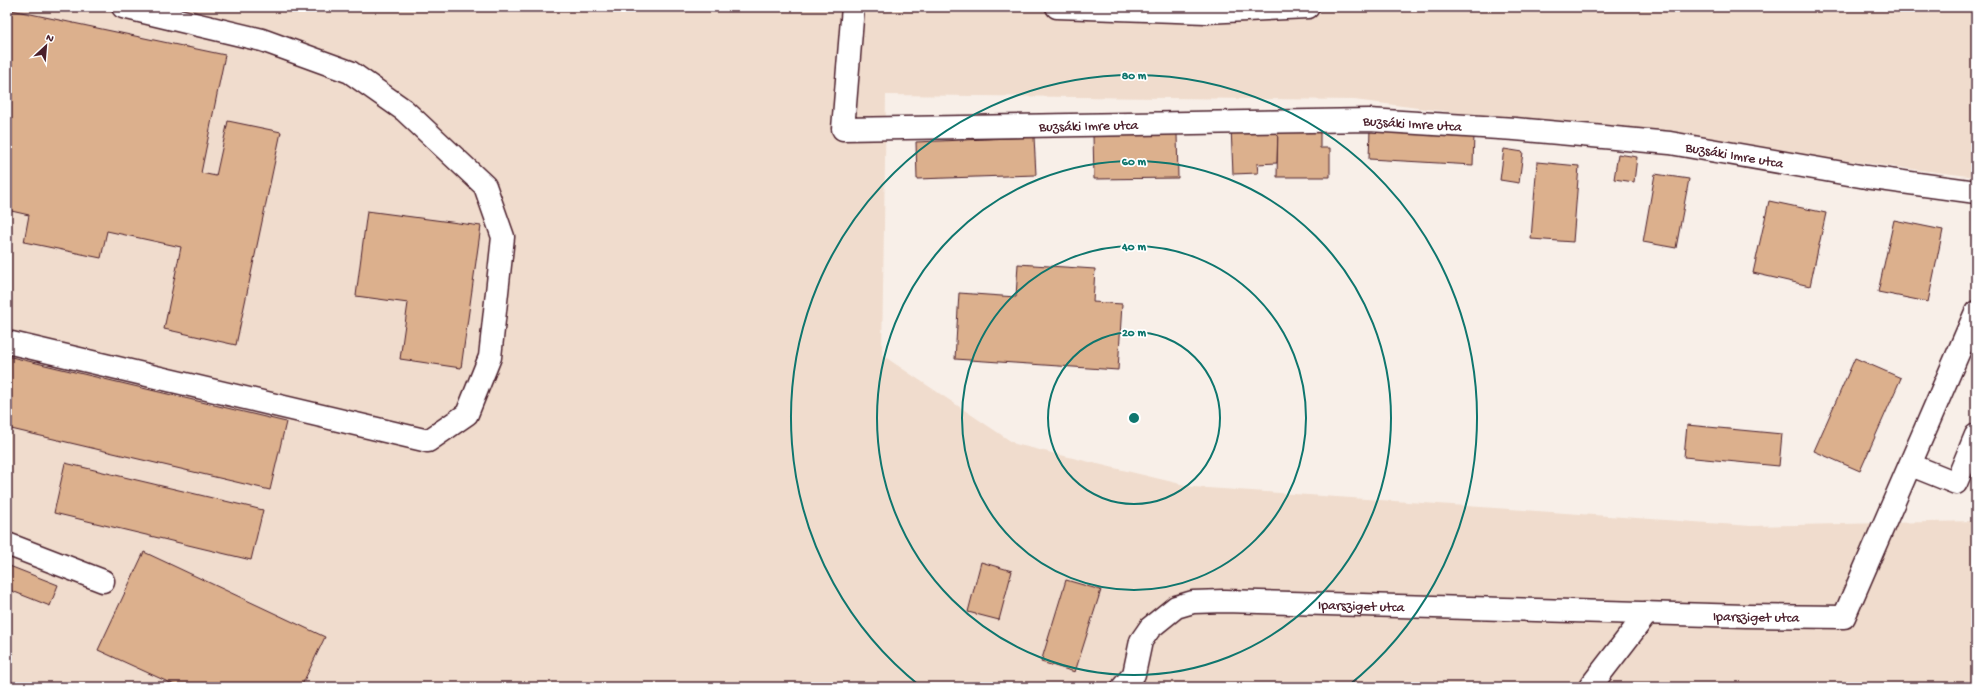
<svg xmlns="http://www.w3.org/2000/svg" width="1983" height="694" font-family="'Gochi Hand',sans-serif">
  <style>
    .built { fill: #f0dccd }
    .building { fill: #dcb08d; stroke: #4a1f2b }
    .lines { fill: none; stroke-linecap: round; stroke-linejoin: round }
    .minor-casing { stroke: #4a1f2b; stroke-width: 25 }
    .minor { stroke: #fff; stroke-width: 22 }
    .ring { fill: none; stroke: #0f766e; stroke-width: 2 }
    .labels { text-anchor: middle; stroke-width: 3.5; stroke-linejoin: round; paint-order: stroke }
    .street-label { font-size: 14px; fill: #4a1f2b; stroke: #fff }
    .centre { fill: #0f766e; stroke: #fff; stroke-width: 2 }
    .ring-label { font-size: 12px; text-anchor: middle; font-weight: bold; fill: #0f766e; stroke: #fff; stroke-width: 3.5; stroke-linejoin: round; paint-order: stroke }
  </style>
  <rect width="100%" height="100%" fill="#f8efe8"/>
  <filter id="ink" filterUnits="userSpaceOnUse"><feTurbulence type="fractalNoise" baseFrequency=".025" numOctaves="2"/><feDisplacementMap in="SourceGraphic" scale="8" xChannelSelector="R" yChannelSelector="G"/><feConvolveMatrix kernelMatrix="1 2 1 2 8 2 1 2 1" color-interpolation-filters="sRGB"/></filter>
  <g filter="url(#ink)">
    <!-- built -->
    <path class="built" d="M7,7H1976V177L1354,100L886,95L882,355L1015,444L1193,487L1751,526L1976,521V687H7Z"/>
    <!-- building -->
    <g class="building">
      <path d="M284,7H305L304,12Z"/>
      <path d="M7,9L225,55L201,173L216,176L228,121L281,132L236,345L164,329L181,247L107,231L101,258L24,242L29,215L7,210Z"/>
      <path d="M1278,125L1277,163L1257,164L1258,173L1233,174L1231,127Z"/>
      <path d="M1278,125H1320V148H1330V177H1277Z"/>
      <path d="M1370,129L1474,135L1473,165L1369,159Z"/>
      <path d="M1177,134L1178,178L1094,179L1093,135Z"/>
      <path d="M1034,137L1036,175L917,179L916,142Z"/>
      <path d="M1504,149L1523,152L1519,183L1500,180Z"/>
      <path d="M1618,154L1637,157L1634,182L1614,179Z"/>
      <path d="M1537,162L1579,166L1573,242L1531,239Z"/>
      <path d="M1655,174L1689,179L1676,248L1643,242Z"/>
      <path d="M1769,201L1826,213L1810,286L1753,273Z"/>
      <path d="M367,211L481,226L461,368L400,359L408,303L356,296Z"/>
      <path d="M1894,220L1943,230L1928,302L1878,292Z"/>
      <path d="M1018,264L1095,269L1093,302L1122,304L1118,370L955,359L959,293L1016,297Z"/>
      <path d="M7,356L286,422L270,490L7,428Z"/>
      <path d="M1855,358L1901,378L1860,471L1814,451Z"/>
      <path d="M1687,425L1782,434L1779,466L1684,457Z"/>
      <path d="M65,463L263,510L251,560L54,513Z"/>
      <path d="M144,552L325,637L301,687H179L98,650Z"/>
      <path d="M981,562L1012,571L999,620L968,612Z"/>
      <path d="M7,565L58,585L50,606L7,589Z"/>
      <path d="M1066,580L1101,590L1075,672L1041,662Z"/>
    </g>
    <g class="lines">
      <defs>
        <g id="minor">
          <path id="s1" d="M853,7L843,129L1369,120L1515,129L1670,143L1866,177L1976,192"/>
          <path d="M1057,7L1206,12L1308,7"/>
          <path d="M7,342L428,441L467,414L490,357L503,237L485,186L404,110L350,72L262,40L123,7"/>
          <path d="M1911,465L1956,483L1976,435"/>
          <path d="M7,544L103,581"/>
          <path id="s2" d="M1123,687L1134,674L1141,641L1150,628L1176,607L1193,602L1224,601L1746,616L1844,617L1976,312"/>
          <path d="M1590,687L1647,613"/>
        </g>
      </defs>
      <!-- minor casing -->
      <use href="#minor" class="minor-casing"/>
      <!-- minor -->
      <use href="#minor" class="minor"/>
    </g>
  </g>
  <!-- distance rings -->
  <g class="ring">
    <circle cx="1134" cy="418" r="86"/>
    <circle cx="1134" cy="418" r="172"/>
    <circle cx="1134" cy="418" r="257"/>
    <path d="M920 686A343 343 0 1 1 1348 686"/>
  </g>
  <g class="labels">
    <!-- street labels -->
    <g class="street-label">
      <text dy="5" stroke="none"><textPath href="#s1" startOffset="692">Buzsáki Imre utca</textPath></text>
      <text dy="5" stroke="none"><textPath href="#s1" startOffset="368">Buzsáki Imre utca</textPath></text>
      <text dy="5" stroke="none"><textPath href="#s1" startOffset="1016">Buzsáki Imre utca</textPath></text>
      <text dy="5" stroke="none"><textPath href="#s2" startOffset="286">Iparsziget utca</textPath></text>
      <text dy="5" stroke="none"><textPath href="#s2" startOffset="681">Iparsziget utca</textPath></text>
    </g>
  </g>
  <circle cx="1134" cy="418" r="6" class="centre"/>
  <g class="ring-label">
    <text x="1134" y="79">80 m</text>
    <text x="1134" y="165">60 m</text>
    <text x="1134" y="250">40 m</text>
    <text x="1134" y="336">20 m</text>
  </g>
  <!-- margin -->
  <rect width="1983" height="694" fill="none" stroke="#fff" stroke-width="24"/>
  <rect x="12" y="12" width="1959" height="670" fill="none" stroke="#4a1f2b" stroke-width="1.5" filter="url(#ink)"/>
  <!-- north arrow -->
  <g transform="translate(46 46) rotate(26)" stroke="#ffffff" stroke-width="3" paint-order="stroke">
  <path d="M0-3L7 15L0 10L-7 15Z" fill="#4a1f2b"/>
  <text y="-6" font-size="11" font-weight="bold" text-anchor="middle" fill="#4a1f2b">N</text>
  </g>
</svg>
